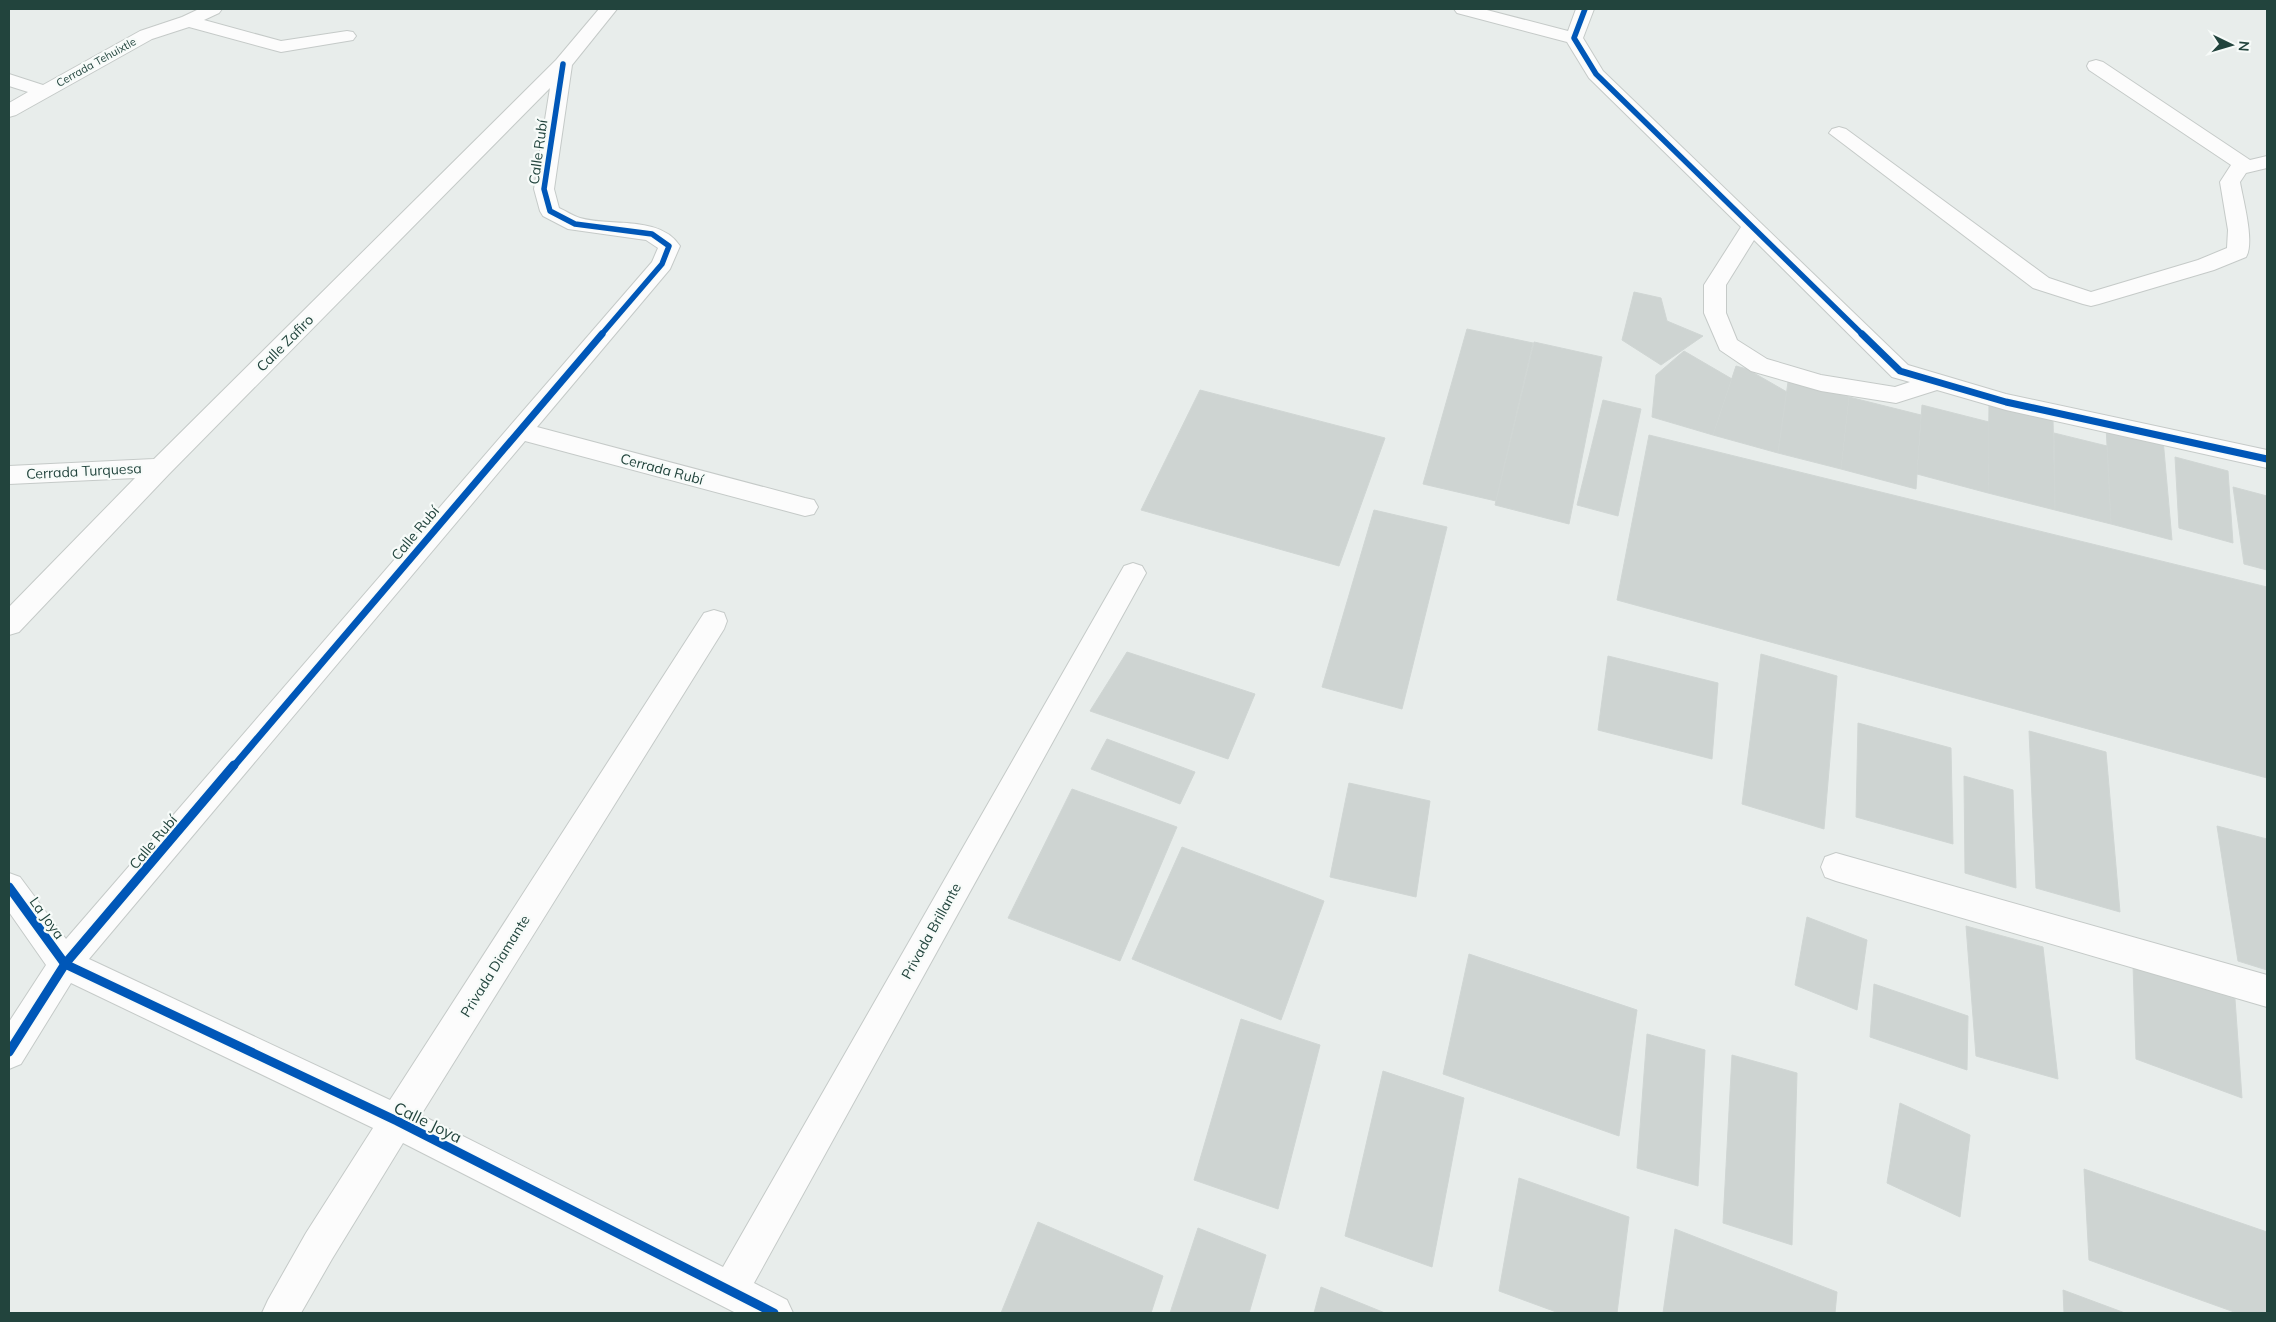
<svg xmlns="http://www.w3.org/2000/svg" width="2276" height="1322" font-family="Mulish,sans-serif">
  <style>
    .building { fill: #ced4d2; stroke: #d0d6d4 }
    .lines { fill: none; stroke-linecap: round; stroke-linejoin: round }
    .street-casing { stroke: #c5cac8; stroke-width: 2 }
    .street { fill: #fcfcfc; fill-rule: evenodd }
    .cycleway-far2-casing { stroke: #f7fbf9; stroke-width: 8 }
    .cycleway-far1-casing { stroke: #f7fbf9; stroke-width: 10 }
    .cycleway-casing { stroke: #f7fbf9; stroke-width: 12 }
    .cycleway-far2 { stroke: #0057b8; stroke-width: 5.5 }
    .cycleway-far1 { stroke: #0057b8; stroke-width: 7 }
    .cycleway { stroke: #0057b8; stroke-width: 9 }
    .labels { text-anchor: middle; stroke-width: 4.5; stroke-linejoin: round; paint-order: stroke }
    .far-street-label { font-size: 11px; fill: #22443d; stroke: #f7fbf9 }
    .street-label { font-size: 14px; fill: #22443d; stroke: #f7fbf9 }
    .near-street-label { font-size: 16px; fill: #22443d; stroke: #f7fbf9 }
  </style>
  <rect width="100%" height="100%" fill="#e8edeb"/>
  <!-- building -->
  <g class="building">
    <path d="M1634,292L1661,298L1667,321L1703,336L1661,365L1622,340Z"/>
    <path d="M1467,329L1533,343L1496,501L1423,484Z"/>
    <path d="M1534,342L1602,357L1569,524L1495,505Z"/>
    <path d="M1684,351L1732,379L1713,435L1652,417L1656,375Z"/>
    <path d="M1736,366L1747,369L1787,392L1778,453L1713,435Z"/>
    <path d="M1788,382L1849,397L1841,469L1778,453Z"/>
    <path d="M1200,390L1385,438L1339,566L1141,510Z"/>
    <path d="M1849,397L1921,415L1916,489L1841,469Z"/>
    <path d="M1603,400L1641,409L1618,516L1577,505Z"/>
    <path d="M1989,404L2053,419L2055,510L1988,493Z"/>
    <path d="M1922,405L1989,422L1988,493L1917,474Z"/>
    <path d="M2106,426L2163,439L2172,540L2111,524Z"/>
    <path d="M2054,433L2107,446L2111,524L2055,510Z"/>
    <path d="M1649,435L2267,587V778L1617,600Z"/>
    <path d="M2175,457L2228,471L2233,543L2179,528Z"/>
    <path d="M2233,487L2267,496V570L2244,564Z"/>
    <path d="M1374,510L1447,527L1402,709L1322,687Z"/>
    <path d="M1127,652L1255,694L1228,759L1090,711Z"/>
    <path d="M1761,654L1837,676L1824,829L1742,804Z"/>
    <path d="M1608,656L1718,683L1712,759L1598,730Z"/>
    <path d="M1858,723L1951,748L1953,844L1856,817Z"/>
    <path d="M2029,731L2106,752L2120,912L2036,888Z"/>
    <path d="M1107,739L1195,772L1180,804L1091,769Z"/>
    <path d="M1964,776L2013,790L2016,888L1965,873Z"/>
    <path d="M1349,783L1430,801L1416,897L1330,877Z"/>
    <path d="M1072,789L1177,827L1120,961L1008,918Z"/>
    <path d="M2217,826L2267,839V970L2238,961Z"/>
    <path d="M1182,847L1324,901L1281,1020L1132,959Z"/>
    <path d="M1807,917L1867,940L1857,1010L1795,985Z"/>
    <path d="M1966,926L2043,947L2058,1079L1976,1056Z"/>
    <path d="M1469,954L1637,1010L1619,1136L1443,1074Z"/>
    <path d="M2133,965L2235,999L2242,1098L2136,1059Z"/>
    <path d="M1874,984L1968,1016L1967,1070L1870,1037Z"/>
    <path d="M1241,1019L1320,1045L1278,1209L1194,1180Z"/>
    <path d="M1647,1034L1705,1050L1698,1186L1637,1168Z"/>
    <path d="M1732,1055L1797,1073L1792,1245L1723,1223Z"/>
    <path d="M1383,1071L1464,1098L1432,1267L1345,1236Z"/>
    <path d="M1900,1103L1970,1135L1960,1217L1887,1183Z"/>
    <path d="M2084,1169L2267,1232V1313H2237L2089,1260Z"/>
    <path d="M1519,1178L1629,1217L1617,1313H1559L1499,1291Z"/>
    <path d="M1038,1222L1163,1276L1151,1313H1001Z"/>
    <path d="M1198,1228L1266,1255L1249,1313H1170Z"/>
    <path d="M1675,1229L1837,1292L1835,1313H1663Z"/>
    <path d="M1321,1287L1385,1313H1314Z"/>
    <path d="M2063,1290L2125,1313H2064Z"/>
  </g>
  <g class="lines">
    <defs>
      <g id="street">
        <path d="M199,9H222L219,13L204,20L281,41L347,31L353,32L356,36L353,40L281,52L189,27L152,39L16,115L9,117V103L28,92L9,86V74L43,85L140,31L182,17Z"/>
        <path d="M599,9H617L572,65L554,189L559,208C566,211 573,216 580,218C611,227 660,215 680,246L670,269L537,427L805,498L814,500L818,507L814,514L805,516L525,441L89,959L390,1100L704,613L714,610L724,613L727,621L724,629L421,1115L723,1267L1124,566L1133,563L1142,566L1146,573L754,1283L787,1300L793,1313H736L403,1143L332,1259L301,1313H262L268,1300L306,1233L373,1128L71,983L21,1064L9,1069V1022L46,965L9,912V873L20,877L66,939L652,262L658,248L646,240L568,229L543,216L540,211L534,189L550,88L169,474L19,632L9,635V607L135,478L9,484V466L154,459L556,60Z"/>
        <path d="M1454,9H1483L1568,31L1576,9H1594L1583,38L1603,71L1908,365L2006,394L2267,450V468L2006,410L1937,390L1896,403L1821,391L1751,371L1720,350L1704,313V285L1741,227L1589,78L1567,42L1457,13ZM1754,240L1892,377L1910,382L1895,387L1821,375L1767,359L1737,340L1726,313V285Z"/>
        <path d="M2096,60L2103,62L2250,160L2267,156V168L2246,173L2240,182C2243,200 2255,242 2246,257L2214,270L2099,304L2091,306L2083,304L2033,288L1829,133L1832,129L1839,127L1846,129L2049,278L2091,292L2198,260L2227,248L2228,230L2220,182L2231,165L2089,70L2087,66L2089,62Z"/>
        <path d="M1836,853L2267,975V1007L1836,881L1825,877L1821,867L1825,857Z"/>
      </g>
    </defs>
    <!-- street casing -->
    <use href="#street" class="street-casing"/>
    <!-- street -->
    <use href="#street" class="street"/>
    <defs>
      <g id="cycleway-far2">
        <path d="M1585,9L1574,38L1596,74L1863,335"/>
        <path d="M563,64L544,189L550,211L575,224L652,234L669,246L662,264L601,335"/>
      </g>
      <g id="cycleway-far1">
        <path d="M1862,334L1900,371L2006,402L2267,459"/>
        <path d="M233,767L602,334"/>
      </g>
      <g id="cycleway">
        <path d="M9,887L65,964L397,1121L774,1313"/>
        <path d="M9,1052L65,964L234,765"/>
      </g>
    </defs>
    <!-- cycleway-far2 casing -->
    <use href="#cycleway-far2" class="cycleway-far2-casing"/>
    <!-- cycleway-far1 casing -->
    <use href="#cycleway-far1" class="cycleway-far1-casing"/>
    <!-- cycleway casing -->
    <use href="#cycleway" class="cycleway-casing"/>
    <!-- cycleway-far2 -->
    <use href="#cycleway-far2" class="cycleway-far2"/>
    <!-- cycleway-far1 -->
    <use href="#cycleway-far1" class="cycleway-far1"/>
    <!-- cycleway -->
    <use href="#cycleway" class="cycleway"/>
  </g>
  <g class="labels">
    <!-- far-street labels -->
    <g class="far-street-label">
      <text transform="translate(96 62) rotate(-29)" y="4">Cerrada Tehuixtle</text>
    </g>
    <!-- street labels -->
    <g class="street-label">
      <text transform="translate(538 152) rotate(-82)" y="5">Calle Rubí</text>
      <text transform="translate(285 343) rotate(-45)" y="5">Calle Zafiro</text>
      <text transform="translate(662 469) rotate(15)" y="5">Cerrada Rubí</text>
      <text transform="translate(84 471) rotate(-3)" y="5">Cerrada Turquesa</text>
      <text transform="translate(415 533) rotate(-50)" y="5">Calle Rubí</text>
      <text transform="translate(153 842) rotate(-50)" y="5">Calle Rubí</text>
      <text transform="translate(47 918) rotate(54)" y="5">La Joya</text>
      <text transform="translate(931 931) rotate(-61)" y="5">Privada Brillante</text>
      <text transform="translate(495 966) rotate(-58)" y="5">Privada Diamante</text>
    </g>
    <!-- near-street labels -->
    <g class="near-street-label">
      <text transform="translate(428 1122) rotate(26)" y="6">Calle Joya</text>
    </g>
  </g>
  <!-- border -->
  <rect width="2276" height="1322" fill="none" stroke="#22443d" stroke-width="20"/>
  <!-- north arrow -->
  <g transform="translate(2231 45) rotate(95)" stroke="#f7fbf9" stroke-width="4" paint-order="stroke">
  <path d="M0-4L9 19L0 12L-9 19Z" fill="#22443d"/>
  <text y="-8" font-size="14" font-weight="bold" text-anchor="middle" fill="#22443d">N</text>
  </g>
</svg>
